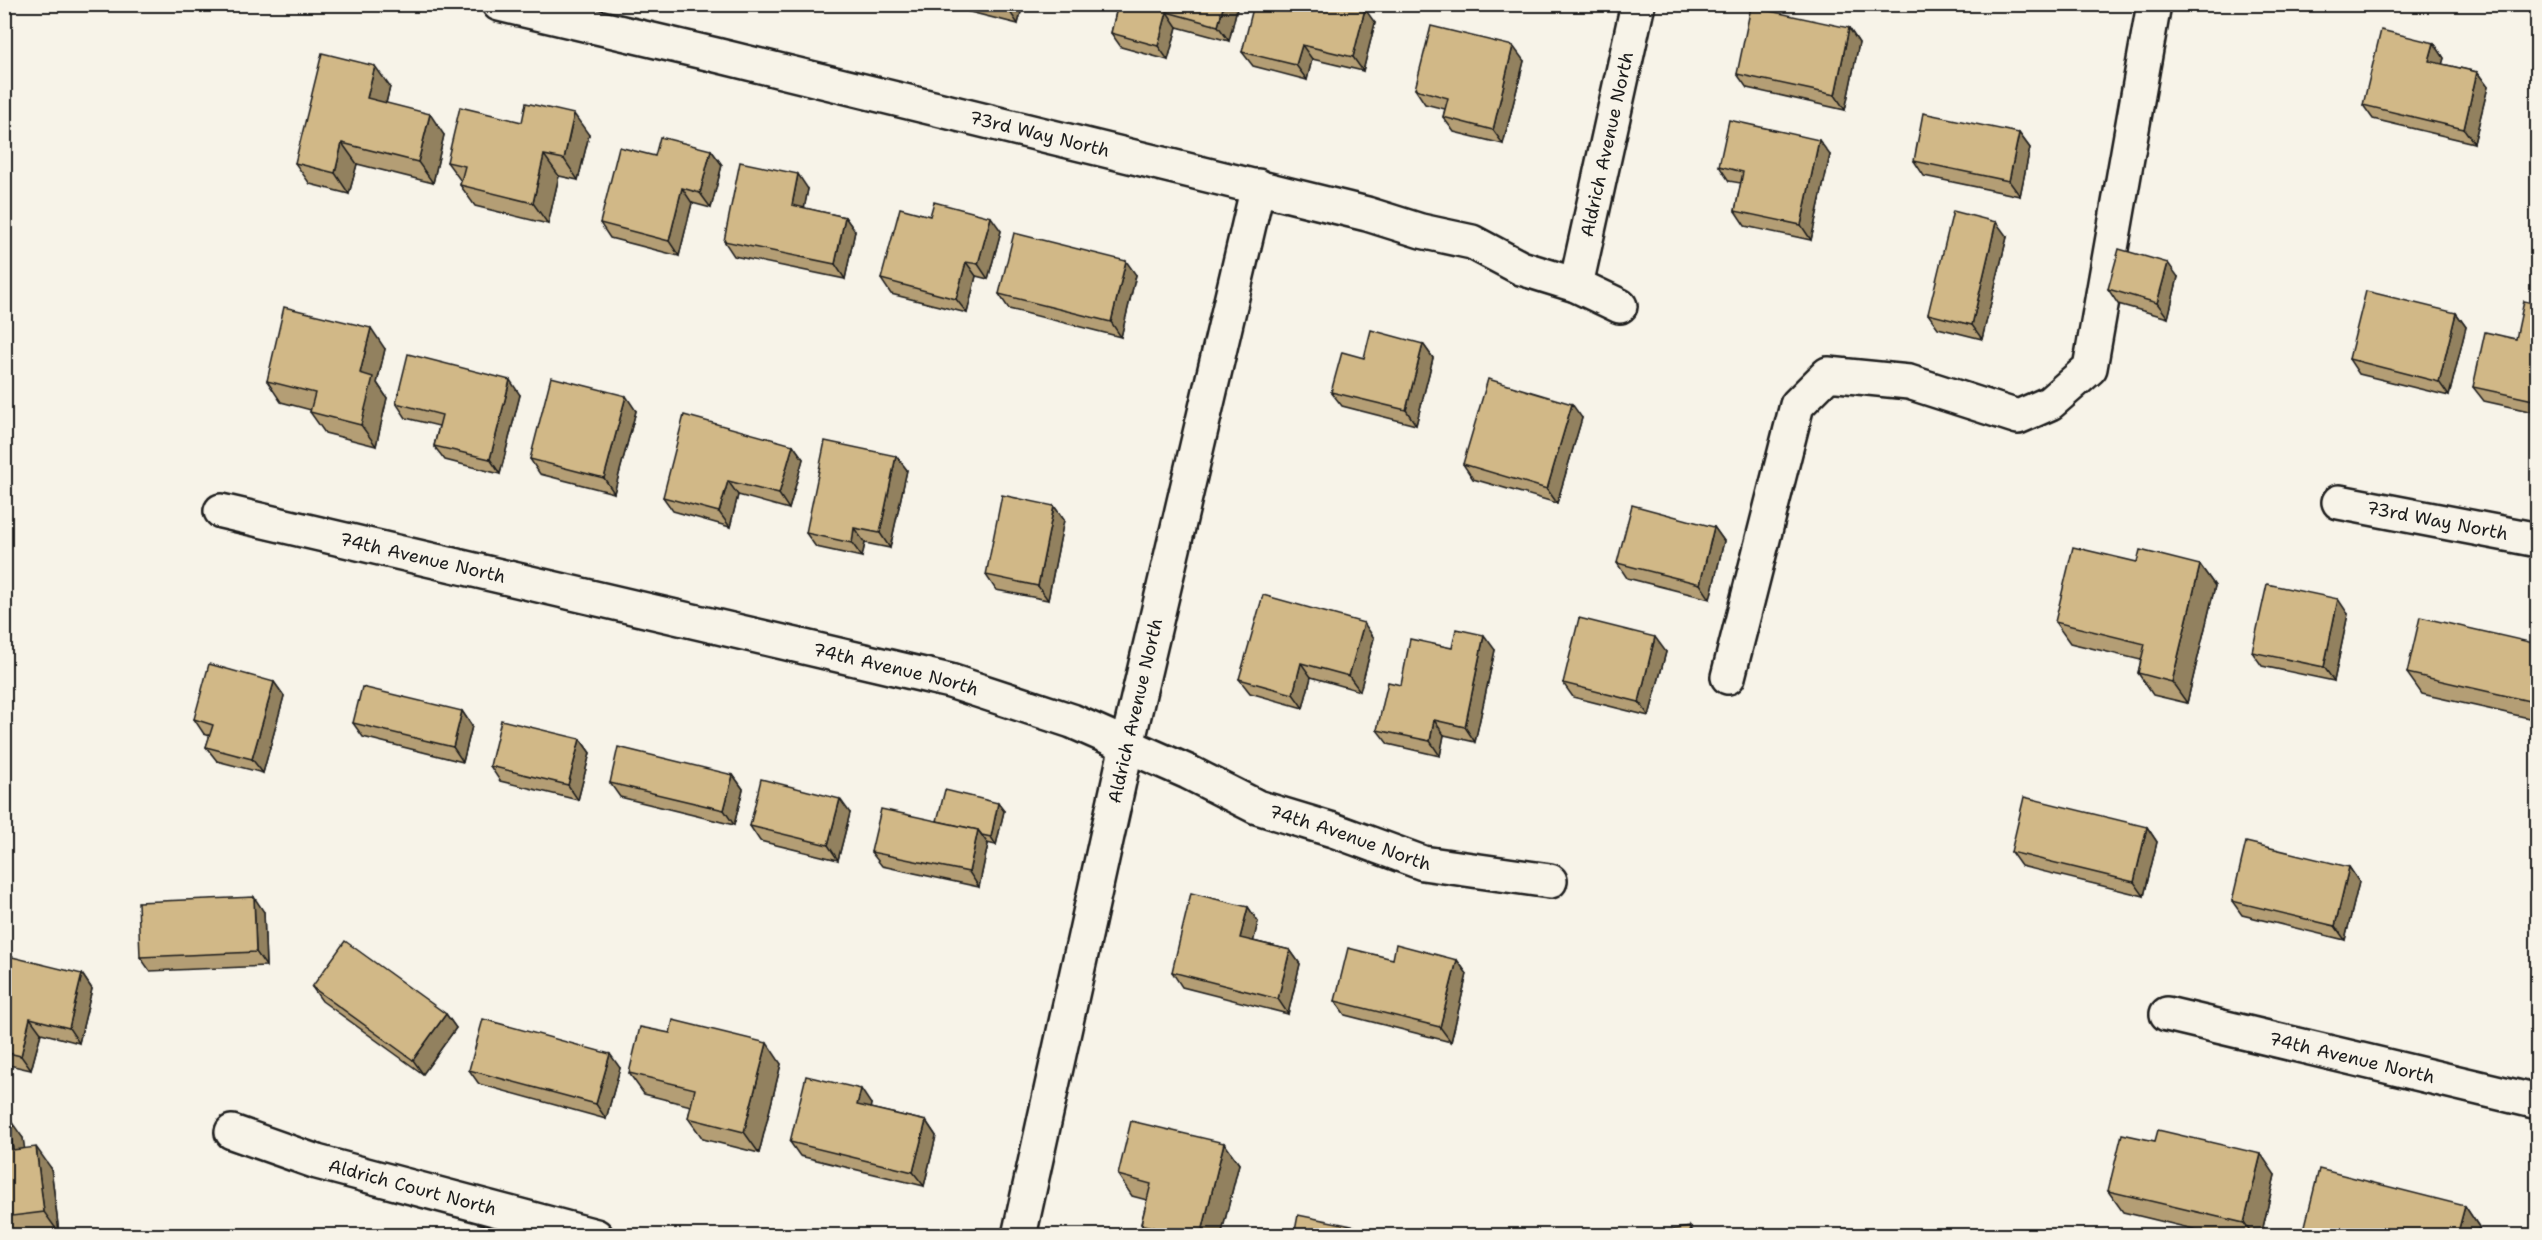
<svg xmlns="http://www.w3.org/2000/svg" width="2542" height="1240" font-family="'Shantell Sans',sans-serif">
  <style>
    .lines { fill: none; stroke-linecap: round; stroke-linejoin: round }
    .minor-casing { stroke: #1c1c1c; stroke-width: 38 }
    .minor { stroke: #f7f3e8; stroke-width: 33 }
    .wall { fill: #b49e74; stroke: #1c1c1c; stroke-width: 1.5 }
    .shaded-wall { fill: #92815e; stroke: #1c1c1c; stroke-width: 1.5 }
    .building { fill: #d1b887; stroke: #1c1c1c; stroke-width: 1.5 }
    .labels { text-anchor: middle; stroke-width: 4.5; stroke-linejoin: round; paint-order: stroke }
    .street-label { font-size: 18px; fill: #1c1c1c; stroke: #f7f3e8 }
  </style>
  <rect width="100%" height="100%" fill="#f7f3e8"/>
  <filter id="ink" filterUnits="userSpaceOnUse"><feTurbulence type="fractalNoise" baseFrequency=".0167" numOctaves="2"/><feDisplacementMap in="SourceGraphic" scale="12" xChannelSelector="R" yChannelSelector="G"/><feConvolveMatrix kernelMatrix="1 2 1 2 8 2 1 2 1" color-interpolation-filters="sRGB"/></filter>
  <g filter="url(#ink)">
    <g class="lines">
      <defs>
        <g id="minor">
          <path id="s1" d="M499,4L716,55L1367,214L1421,231L1472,242L1521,268L1576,285L1620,306"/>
          <path id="s2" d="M1576,285L1638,4"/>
          <path id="s3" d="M2339,502L2538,540"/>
          <path id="s4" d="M221,511L950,681L1072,721L1188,772L1257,807L1333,830L1423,863L1550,881"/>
          <path d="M1728,677L1797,405L1828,374L1909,382L2018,417L2050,403L2090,368L2154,4"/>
          <path id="s5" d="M2167,1014L2538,1102"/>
          <path id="s6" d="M232,1132L317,1162L596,1236"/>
          <path id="s7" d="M1019,1236L1127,745L1258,186"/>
        </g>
      </defs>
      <!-- minor casing -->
      <use href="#minor" class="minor-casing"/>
      <!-- minor -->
      <use href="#minor" class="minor"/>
    </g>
    <!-- wall -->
    <g class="wall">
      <path d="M961,4H1023L1018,24L966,11Z"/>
      <path d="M1118,4H1238L1229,41L1177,27L1168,60L1121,47L1111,33Z"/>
      <path d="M1375,23L1363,71L1312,59L1307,80L1253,66L1242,52Z"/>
      <path d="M1849,28L1859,43L1845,110L1747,88L1737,74Z"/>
      <path d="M2434,43L2444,58L2442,64L2477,72L2488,87L2474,143L2373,119L2363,105Z"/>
      <path d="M1524,61L1503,144L1454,132L1443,117L1445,109L1425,104L1415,89Z"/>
      <path d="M390,87L386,103L444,135L433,183L357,164L349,194L310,184L295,163Z"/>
      <path d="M522,122L589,135L578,180L559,176L548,224L475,206L460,185L461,181L447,162Z"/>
      <path d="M2019,133L2030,148L2020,196L1924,176L1914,161Z"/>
      <path d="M711,150L722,165L711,208L692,203L679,256L610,238L600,223L655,156Z"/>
      <path d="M1830,155L1811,240L1745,226L1735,211L1741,183L1729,181L1719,166Z"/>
      <path d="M808,189L804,208L845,217L855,231L845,279L734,256L724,241Z"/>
      <path d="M930,216L1001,231L988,279L976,276L967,313L891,294L881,279Z"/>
      <path d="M2007,237L1982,339L1938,328L1928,314Z"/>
      <path d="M1136,275L1121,337L1009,309L999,294Z"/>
      <path d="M2178,277L2168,318L2118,304L2108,289Z"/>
      <path d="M2538,304V413L2484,401L2473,387L2516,339Z"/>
      <path d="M2456,313L2466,327L2449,396L2359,374L2349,359Z"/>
      <path d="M1423,344L1433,358L1416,425L1342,406L1331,392L1364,358Z"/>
      <path d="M385,349L377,383L387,398L376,446L325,433L310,412L311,410L281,402L267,381Z"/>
      <path d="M520,395L500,474L445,460L434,446L439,426L406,418L396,403Z"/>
      <path d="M636,411L614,493L540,474L530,459Z"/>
      <path d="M1582,418L1557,503L1473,479L1463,464Z"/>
      <path d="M793,445L803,459L789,509L738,495L730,527L673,511L663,497Z"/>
      <path d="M896,456L907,470L890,548L865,543L862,557L816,547L806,533Z"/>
      <path d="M1054,506L1064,520L1048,600L996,590L986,575Z"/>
      <path d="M1714,527L1724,541L1710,599L1627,578L1617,563Z"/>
      <path d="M2137,562L2200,565L2215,586L2187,703L2153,695L2138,673L2141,660L2070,643L2055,622Z"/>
      <path d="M2348,614L2334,681L2262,666L2252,652Z"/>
      <path d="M1374,638L1360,691L1311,677L1303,708L1250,693L1239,679Z"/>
      <path d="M2538,644V720L2422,694L2407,673Z"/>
      <path d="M1452,648L1495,650L1475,742L1444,735L1440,756L1388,744L1377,730L1401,685Z"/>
      <path d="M1666,652L1649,716L1573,697L1563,683Z"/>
      <path d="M274,682L284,696L263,773L217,761L206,747L210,736L204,734L194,719Z"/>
      <path d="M462,711L472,726L463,762L363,737L353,723Z"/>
      <path d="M580,739L590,753L578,800L500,781L490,766Z"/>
      <path d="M733,775L743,789L734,825L620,797L610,783Z"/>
      <path d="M1004,811L996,845L987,843L988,844L979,887L882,866L871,852L937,821Z"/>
      <path d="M850,813L838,860L760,841L750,826Z"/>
      <path d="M2147,827L2157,842L2144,896L2021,866L2011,852Z"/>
      <path d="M2349,867L2359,882L2345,940L2242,915L2232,901Z"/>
      <path d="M1248,907L1258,922L1253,941L1290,950L1300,964L1288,1014L1182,987L1172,972Z"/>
      <path d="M264,912L266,966L150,971L140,957Z"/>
      <path d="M1393,959L1457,960L1467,974L1451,1042L1345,1015L1335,1001Z"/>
      <path d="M4,969L82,974L92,989L79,1043L41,1033L31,1070L4,1064Z"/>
      <path d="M312,987L446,1014L456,1028L423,1074L322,1001Z"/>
      <path d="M670,1033L781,1064L759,1153L703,1139L688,1118L691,1106L644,1094L629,1073Z"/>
      <path d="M620,1068L606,1119L479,1084L469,1070Z"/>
      <path d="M871,1104L870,1108L926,1121L936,1136L924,1186L800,1156L790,1142Z"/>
      <path d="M4,1117L23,1138L24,1148L51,1168L59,1233L38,1236H12L4,1225Z"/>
      <path d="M1224,1143L1239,1164L1221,1236H1149L1141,1224L1147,1200L1132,1196L1118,1175Z"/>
      <path d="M2275,1175L2261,1236H2222L2123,1212L2108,1191Z"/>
      <path d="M2465,1206L2479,1227L2477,1236H2308L2304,1230Z"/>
    </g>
    <!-- shaded-wall -->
    <g class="shaded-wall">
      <path d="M1009,4H1023L1018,24L1008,9Z"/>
      <path d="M1224,4H1238L1229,41L1218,26Z"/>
      <path d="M1365,9L1375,23L1363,71L1353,57Z"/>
      <path d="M1167,12L1177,27L1168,60L1158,46Z"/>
      <path d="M1849,28L1859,43L1845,110L1835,95Z"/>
      <path d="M2434,43L2444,58L2439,75L2429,61Z"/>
      <path d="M1302,45L1312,59L1307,80L1296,65Z"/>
      <path d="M1513,46L1524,61L1503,144L1493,130Z"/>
      <path d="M375,66L390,87L382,119L367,98Z"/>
      <path d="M2477,72L2488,87L2474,143L2464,129Z"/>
      <path d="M430,114L444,135L433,183L418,162Z"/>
      <path d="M574,114L589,135L578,180L564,159Z"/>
      <path d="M2019,133L2030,148L2020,196L2009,181Z"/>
      <path d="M1819,140L1830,155L1811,240L1801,225Z"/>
      <path d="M342,143L357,164L349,194L335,173Z"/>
      <path d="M711,150L722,165L711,208L700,193Z"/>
      <path d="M544,155L559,176L548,224L533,203Z"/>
      <path d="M798,174L808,189L802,220L792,205Z"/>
      <path d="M682,188L692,203L679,256L669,241Z"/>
      <path d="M845,217L855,231L845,279L835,264Z"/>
      <path d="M991,217L1001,231L988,279L978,264Z"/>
      <path d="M1996,222L2007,237L1982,339L1972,325Z"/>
      <path d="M1126,261L1136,275L1121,337L1111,322Z"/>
      <path d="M966,262L976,276L967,313L956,299Z"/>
      <path d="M2168,263L2178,277L2168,318L2157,303Z"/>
      <path d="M2456,313L2466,327L2449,396L2439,382Z"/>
      <path d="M371,328L385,349L377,383L387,398L376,446L361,425L360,373Z"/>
      <path d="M1423,344L1433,358L1416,425L1406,410Z"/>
      <path d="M510,380L520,395L500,474L490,459Z"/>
      <path d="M626,396L636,411L614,493L604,478Z"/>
      <path d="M1572,404L1582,418L1557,503L1547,489Z"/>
      <path d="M793,445L803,459L789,509L779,494Z"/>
      <path d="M896,456L907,470L890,548L880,533Z"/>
      <path d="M728,481L738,495L730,527L719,512Z"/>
      <path d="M1054,506L1064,520L1048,600L1038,586Z"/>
      <path d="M1714,527L1724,541L1710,599L1700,584Z"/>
      <path d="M854,528L865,543L862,557L852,543Z"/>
      <path d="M2200,565L2215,586L2187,703L2172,682Z"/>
      <path d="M2338,599L2348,614L2334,681L2324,667Z"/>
      <path d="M1364,623L1374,638L1360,691L1349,676Z"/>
      <path d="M1484,635L1495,650L1475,742L1465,727Z"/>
      <path d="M1655,637L1666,652L1649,716L1639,702Z"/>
      <path d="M1301,663L1311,677L1303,708L1293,694Z"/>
      <path d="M274,682L284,696L263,773L252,759Z"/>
      <path d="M462,711L472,726L463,762L453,747Z"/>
      <path d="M1434,720L1444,735L1440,756L1430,741Z"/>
      <path d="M580,739L590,753L578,800L568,785Z"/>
      <path d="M733,775L743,789L734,825L724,810Z"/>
      <path d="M840,799L850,813L838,860L828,845Z"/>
      <path d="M998,803L1004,811L996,845L991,837Z"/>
      <path d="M2147,827L2157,842L2144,896L2134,882Z"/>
      <path d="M978,830L988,844L979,887L969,872Z"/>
      <path d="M2349,867L2359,882L2345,940L2335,926Z"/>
      <path d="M254,897L264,912L266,966L256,952Z"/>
      <path d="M1248,907L1258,922L1251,952L1240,938Z"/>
      <path d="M1290,950L1300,964L1288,1014L1278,999Z"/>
      <path d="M1457,960L1467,974L1451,1042L1440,1027Z"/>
      <path d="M82,974L92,989L79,1043L69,1028Z"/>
      <path d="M446,1014L456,1028L423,1074L413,1060Z"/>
      <path d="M30,1018L41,1033L31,1070L21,1056Z"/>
      <path d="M767,1043L781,1064L759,1153L744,1132Z"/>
      <path d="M610,1054L620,1068L606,1119L596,1104Z"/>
      <path d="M861,1089L871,1104L868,1120L857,1105Z"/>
      <path d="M8,1117L23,1138L28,1171L13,1150Z"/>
      <path d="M926,1121L936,1136L924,1186L913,1172Z"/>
      <path d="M1224,1143L1239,1164L1221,1236H1201Z"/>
      <path d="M36,1147L51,1168L59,1233L44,1212Z"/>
      <path d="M2261,1154L2275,1175L2261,1236H2253L2244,1223Z"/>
      <path d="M2465,1206L2479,1227L2477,1236H2457Z"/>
      <path d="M1690,1227L1695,1234V1236H1691Z"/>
    </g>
    <!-- building -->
    <g class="building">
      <path d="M989,4H1009L1008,9Z"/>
      <path d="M1118,4H1224L1218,26L1167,12L1158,46L1111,33Z"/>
      <path d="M1254,4H1348L1365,9L1353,57L1302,45L1296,65L1242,52Z"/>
      <path d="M1751,7L1849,28L1835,95L1737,74Z"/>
      <path d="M1431,26L1513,46L1493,130L1443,117L1448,98L1415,89Z"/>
      <path d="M2381,30L2434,43L2429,61L2477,72L2464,129L2363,105Z"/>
      <path d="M322,53L375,66L367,98L430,114L418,162L342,143L335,173L295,163Z"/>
      <path d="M526,103L574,114L564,159L544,155L533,203L460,185L465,166L447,162L460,107L522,122Z"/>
      <path d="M1923,113L2019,133L2009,181L1914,161Z"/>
      <path d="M1729,120L1819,140L1801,225L1735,211L1743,172L1719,166Z"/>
      <path d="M660,137L711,150L700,193L682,188L669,241L600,223L619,147L655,156Z"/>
      <path d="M740,162L798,174L792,205L845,217L835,264L724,241Z"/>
      <path d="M934,202L991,217L978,264L966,262L956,299L881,279L900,208L930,216Z"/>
      <path d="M1953,211L1996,222L1972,325L1928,314Z"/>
      <path d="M1014,233L1126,261L1111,322L999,294Z"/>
      <path d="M2119,249L2168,263L2157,303L2108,289Z"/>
      <path d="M2366,291L2456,313L2439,382L2349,359Z"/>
      <path d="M2524,301L2538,304V401L2473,387L2485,332L2516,339Z"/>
      <path d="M284,307L371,328L360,373L373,377L361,425L310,412L315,393L267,381Z"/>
      <path d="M1371,330L1423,344L1406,410L1331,392L1342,352L1364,358Z"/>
      <path d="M408,354L510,380L490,459L434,446L442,415L396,403Z"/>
      <path d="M551,377L626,396L604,478L530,459Z"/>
      <path d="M1488,379L1572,404L1547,489L1463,464Z"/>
      <path d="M684,415L793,445L779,494L728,481L719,512L663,497Z"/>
      <path d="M825,441L896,456L880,533L854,528L852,543L806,533Z"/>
      <path d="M1002,495L1054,506L1038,586L986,575Z"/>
      <path d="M1632,505L1714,527L1700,584L1617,563Z"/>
      <path d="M2073,547L2137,562L2140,550L2200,565L2172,682L2138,673L2145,644L2055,622Z"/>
      <path d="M2267,584L2338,599L2324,667L2252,652Z"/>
      <path d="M1263,595L1364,623L1349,676L1301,663L1293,694L1239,679Z"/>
      <path d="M2420,617L2538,644V703L2407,673Z"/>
      <path d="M1579,618L1655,637L1639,702L1563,683Z"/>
      <path d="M1456,629L1484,635L1465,727L1434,720L1430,741L1377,730L1388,682L1401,685L1410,639L1452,648Z"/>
      <path d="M209,664L274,682L252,759L206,747L213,725L194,719Z"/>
      <path d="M362,687L462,711L453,747L353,723Z"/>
      <path d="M501,720L580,739L568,785L490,766Z"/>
      <path d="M618,747L733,775L724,810L610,783Z"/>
      <path d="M761,779L840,799L828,845L750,826Z"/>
      <path d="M945,790L998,803L991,837L982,835L978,830L937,821Z"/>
      <path d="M2024,797L2147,827L2134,882L2011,852Z"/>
      <path d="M881,809L978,830L969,872L871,852Z"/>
      <path d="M2246,842L2349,867L2335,926L2232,901Z"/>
      <path d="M1191,893L1248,907L1240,938L1290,950L1278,999L1172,972Z"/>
      <path d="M254,897L256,952L140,957L138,902Z"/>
      <path d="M345,941L446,1014L413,1060L312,987Z"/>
      <path d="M1396,944L1457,960L1440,1027L1335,1001L1348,948L1393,959Z"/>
      <path d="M8,956L82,974L69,1028L30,1018L21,1056L4,1052V969Z"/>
      <path d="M483,1019L610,1054L596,1104L469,1070Z"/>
      <path d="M673,1020L767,1043L744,1132L688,1118L695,1089L629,1073L640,1027L670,1033Z"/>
      <path d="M806,1076L861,1089L857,1105L926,1121L913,1172L790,1142Z"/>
      <path d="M4,1117H8L13,1150L36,1147L44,1212L4,1217Z"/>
      <path d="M1131,1121L1224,1143L1201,1236H1184L1141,1224L1151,1184L1118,1175Z"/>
      <path d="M2158,1130L2261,1154L2244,1223L2108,1191L2122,1134L2155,1141Z"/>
      <path d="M2319,1169L2465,1206L2457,1236H2326L2304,1230Z"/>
      <path d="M1298,1215L1401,1236H1294Z"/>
      <path d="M1690,1227L1691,1236H1649V1233Z"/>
    </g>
  </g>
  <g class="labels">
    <!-- street labels -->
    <g class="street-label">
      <text dy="6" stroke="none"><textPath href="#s1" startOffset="556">73rd Way North</textPath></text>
      <text dy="6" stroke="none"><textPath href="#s2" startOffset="144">Aldrich Avenue North</textPath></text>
      <text dy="6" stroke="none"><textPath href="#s3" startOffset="100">73rd Way North</textPath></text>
      <text dy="6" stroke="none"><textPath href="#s4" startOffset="207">74th Avenue North</textPath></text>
      <text dy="6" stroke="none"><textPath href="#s4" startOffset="693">74th Avenue North</textPath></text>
      <text dy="6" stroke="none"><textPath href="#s7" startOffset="538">Aldrich Avenue North</textPath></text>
      <text dy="6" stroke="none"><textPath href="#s4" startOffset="1179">74th Avenue North</textPath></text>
      <text dy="6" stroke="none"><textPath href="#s5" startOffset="190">74th Avenue North</textPath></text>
      <text dy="6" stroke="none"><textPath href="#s6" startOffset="189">Aldrich Court North</textPath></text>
    </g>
  </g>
  <!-- margin -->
  <rect width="2542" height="1240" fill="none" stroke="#f7f3e8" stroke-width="24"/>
  <rect x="12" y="12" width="2518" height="1216" fill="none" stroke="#1c1c1c" stroke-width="2" filter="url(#ink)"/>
</svg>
